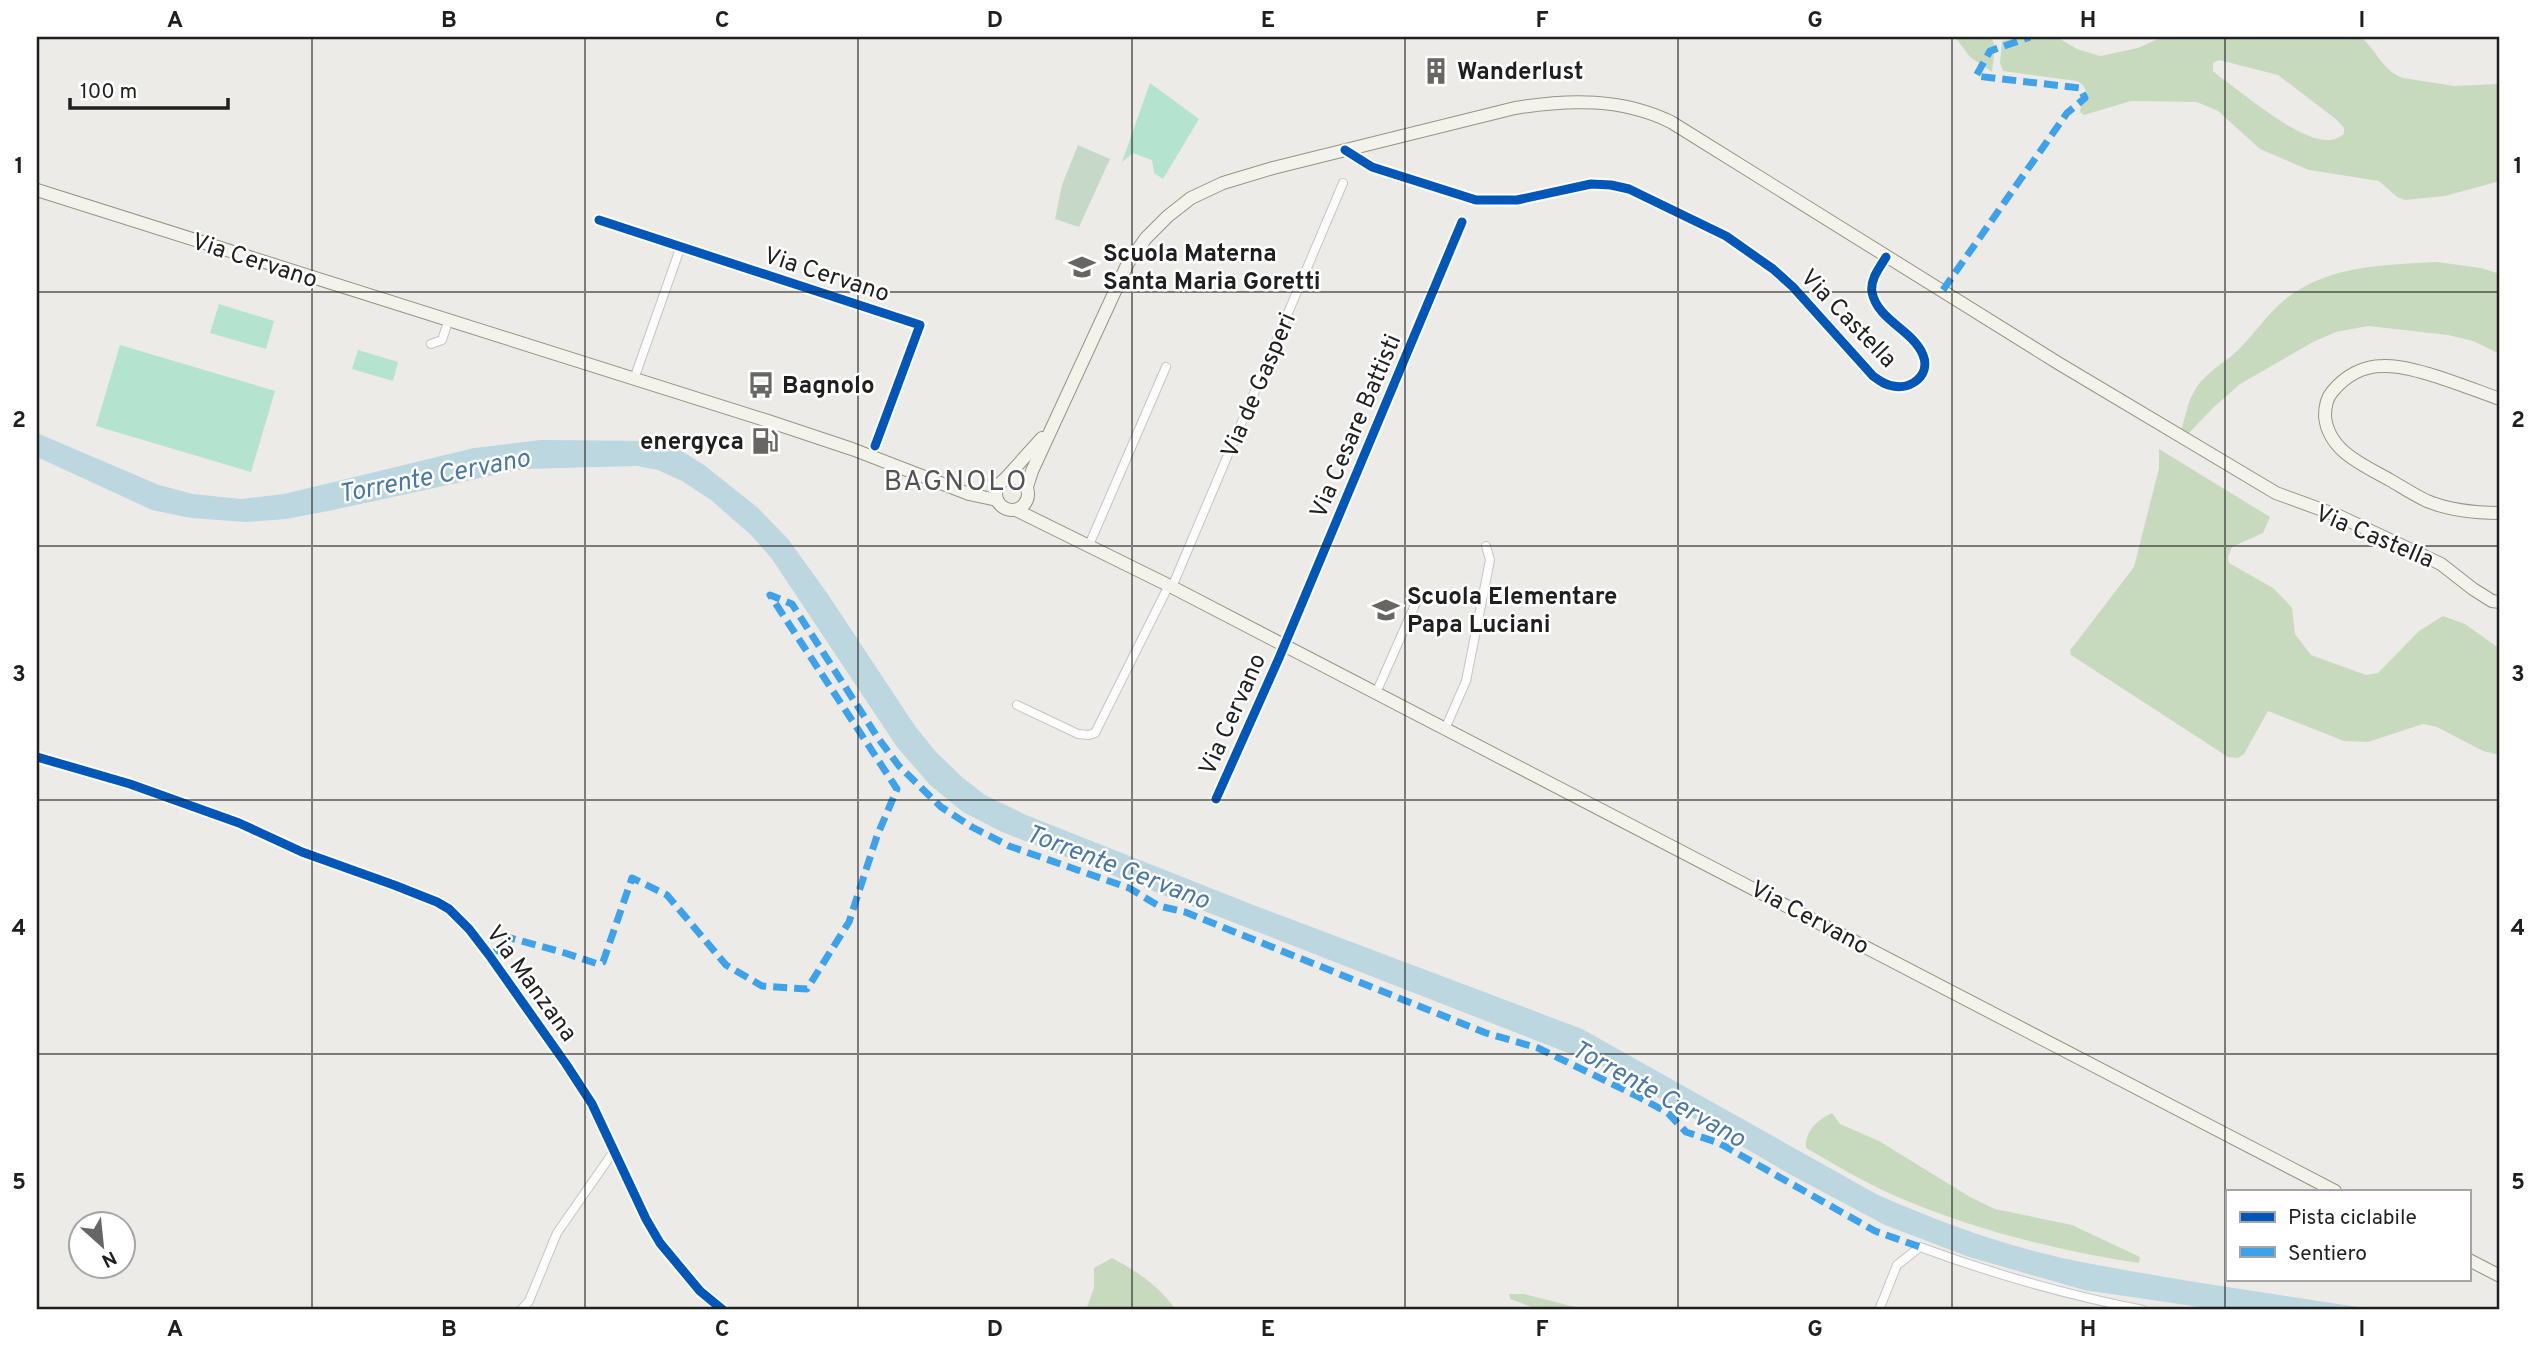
<svg xmlns="http://www.w3.org/2000/svg" width="2537" height="1347" font-family="Overpass,sans-serif">
  <style>
    .forest { fill: #c8dabe; fill-rule: evenodd }
    .cemetery { fill: #c6d8c8 }
    .pitch { fill: #b4e3cf }
    .water { fill: #bcd7df }
    .lines { fill: none; stroke-linecap: round; stroke-linejoin: round }
    .minor-casing { stroke: #c6c5c4; stroke-width: 10 }
    .secondary-casing { stroke: #949680; stroke-width: 14 }
    .minor { stroke: #fcfcfc; stroke-width: 8 }
    .secondary { stroke: #f3f3eb; stroke-width: 12 }
    .quiet { stroke: #3da2ea; stroke-width: 7; stroke-dasharray: 14 7; stroke-linecap: butt }
    .cycleway-casing { stroke: #fff; stroke-width: 13 }
    .cycleway { stroke: #0057b8; stroke-width: 9 }
    .grid { fill: none; stroke: #1f1f1f; stroke-width: 2; stroke-opacity: 0.55 }
    .labels { text-anchor: middle; stroke-width: 5; stroke-linejoin: round; paint-order: stroke }
    .poi-label { font-size: 24px; font-weight: bold; fill: #1f1f1f; stroke: #fff; text-anchor: start }
    .street-label { font-size: 24px; fill: #1f1f1f; stroke: #fff }
    .water-label { font-size: 26px; font-style: italic; fill: #4b77a4; stroke: #fff }
    .quarter-label { font-size: 28px; letter-spacing: 2px; fill: #525252; stroke: #fff }
    .neatline { fill: none; stroke: #1f1f1f; stroke-width: 2.5 }
    .grid-label { font-size: 23px; text-anchor: middle; font-weight: bold; fill: #1f1f1f }
  </style>
  <rect width="100%" height="100%" fill="#edebe8"/>
  <!-- forest -->
  <g class="forest">
    <path d="M1955,37H1991L1995,46L1992,72L1970,57Z"/>
    <path d="M2023,37H2057L2077,49L2100,56L2138,48L2162,37H2361C2376,50 2383,71 2403,78L2454,86L2500,84V181L2445,196L2405,200L2397,197L2379,181L2309,170L2260,149L2218,111L2197,102L2131,101L2084,115L2080,112L2081,106L2087,93L2083,85L2077,81L2003,71L2000,63L2002,41ZM2219,60L2278,75L2337,120L2344,128V134C2340,137 2334,140 2329,140C2299,142 2245,94 2220,77L2213,71V63Z"/>
    <path d="M2437,262L2481,268L2500,274V354L2473,341L2448,335L2368,326L2336,332L2313,342L2240,384L2214,407L2188,434L2181,430C2186,417 2187,402 2195,390C2206,371 2227,362 2241,347C2255,333 2266,316 2281,303C2324,265 2383,265 2437,262Z"/>
    <path d="M2159,449L2270,517L2263,533L2232,547L2228,557L2229,563L2273,588L2285,600L2292,608L2295,634L2311,655L2366,675L2378,673L2419,631L2443,616L2465,624L2500,649V755L2483,751L2437,727L2423,724L2368,742L2344,741L2268,711L2244,754L2238,758L2228,757L2071,655L2070,650L2075,644L2134,567L2159,468Z"/>
    <path d="M1832,1113L1840,1124L1879,1141L1970,1197L1995,1209L2072,1225L2140,1257L2139,1263C2055,1250 1970,1229 1891,1194C1862,1181 1834,1164 1806,1148C1805,1131 1817,1120 1832,1113Z"/>
    <path d="M1112,1258C1138,1272 1159,1286 1176,1310H1086L1094,1288V1268Z"/>
    <path d="M1509,1294H1524L1587,1310H1540L1510,1299Z"/>
  </g>
  <!-- cemetery -->
  <path class="cemetery" d="M1078,145L1110,159L1079,227L1055,219L1062,185Z"/>
  <!-- pitch -->
  <g class="pitch">
    <path d="M1150,83L1199,119L1163,179L1154,173L1152,160L1133,153L1122,162Z"/>
    <path d="M219,304L274,321L266,349L210,333Z"/>
    <path d="M120,345L275,391L251,472L96,426Z"/>
    <path d="M358,350L398,362L393,381L352,369Z"/>
  </g>
  <!-- water -->
  <path class="water" d="M37,433L159,485L193,494L241,499L284,494L474,448L540,440L657,441L677,448L704,465L757,507L788,539L827,593L915,726L936,752L963,778L985,795L1026,815L1256,906L1582,1029L1878,1195C1946,1225 2019,1251 2092,1264C2186,1282 2282,1295 2377,1310H2220L2084,1290L1969,1257L1885,1225L1791,1175L1609,1069L1002,832L963,812L930,785L897,747L772,559L752,536L711,500L682,481L658,470L637,466L522,469L333,510L286,519L246,522L191,518L152,510L37,457Z"/>
  <g class="lines">
    <defs>
      <g id="minor">
        <path d="M1345,150L1372,167L1476,200H1517L1591,184L1611,185L1629,189L1726,236L1773,269L1793,287L1873,376C1880,381 1885,385 1893,386C1911,390 1931,375 1923,355C1913,330 1877,320 1872,292C1870,279 1880,267 1886,257"/>
        <path d="M599,220L920,325L875,446"/>
        <path d="M431,344L442,340L448,322"/>
        <path d="M634,379L681,246"/>
        <path d="M1089,545L1166,367"/>
        <path d="M1172,587L1343,183"/>
        <path d="M1376,693L1418,598"/>
        <path d="M1017,705L1078,734L1089,735L1095,733L1169,585"/>
        <path d="M1445,729L1466,681L1490,560L1486,546"/>
        <path d="M37,757L130,784L239,823L302,852L394,885L437,902L449,909L469,929L489,955L566,1064L592,1104L646,1219L660,1243L700,1291L723,1310"/>
        <path d="M1216,799L1279,658L1462,222"/>
        <path d="M521,1310L529,1301L557,1233L614,1151"/>
        <path d="M1879,1310L1897,1265L1920,1247C1993,1274 2067,1295 2143,1310"/>
      </g>
      <g id="secondary">
        <path d="M37,190L768,421L852,449L969,494L997,500"/>
        <path d="M2500,399C2471,389 2412,364 2383,366C2363,366 2345,376 2332,392C2327,398 2325,408 2325,416C2328,451 2363,465 2390,480C2402,487 2414,495 2427,501C2449,510 2476,513 2500,513"/>
        <circle cx="1012" cy="494" r="16"/>
        <path d="M1005,479L1042,438"/>
        <path d="M1027,487L1032,471L1128,263L1146,238L1168,216L1191,198L1223,183L1273,168L1515,108C1569,99 1622,98 1671,122L2058,363L2276,493L2339,516L2441,564L2473,589L2492,601L2500,602"/>
        <path d="M1016,510L1172,587L2335,1191"/>
        <path d="M2469,1260L2500,1276"/>
      </g>
    </defs>
    <!-- minor casing -->
    <use href="#minor" class="minor-casing"/>
    <!-- secondary casing -->
    <use href="#secondary" class="secondary-casing"/>
    <!-- minor -->
    <use href="#minor" class="minor"/>
    <!-- secondary -->
    <use href="#secondary" class="secondary"/>
    <!-- quiet -->
    <g class="quiet">
      <path d="M2499,37H2500"/>
      <path d="M1943,290L2067,113L2085,98L2080,88L1976,76L1990,51L2030,37"/>
      <path d="M489,955L500,949L507,937L565,953L598,964L603,962L632,878L667,895L726,965L762,986L807,989L849,922L877,836L897,789L770,595L792,604L878,738L899,766L941,807L972,827L1009,846L1129,888L1159,906L1185,912L1486,1033L1538,1048L1637,1096L1668,1113L1686,1132L1719,1143L1875,1231L1920,1247"/>
    </g>
    <defs>
      <g id="cycleway">
        <path d="M1345,150L1372,167L1476,200H1517L1591,184L1611,185L1629,189L1726,236L1773,269L1793,287L1873,376C1880,381 1885,385 1893,386C1911,390 1931,375 1923,355C1913,330 1877,320 1872,292C1870,279 1880,267 1886,257"/>
        <path d="M599,220L920,325L875,446"/>
        <path d="M37,757L130,784L239,823L302,852L394,885L437,902L449,909L469,929L489,955L566,1064L592,1104L646,1219L660,1243L700,1291L723,1310"/>
        <path d="M1216,799L1279,658L1462,222"/>
      </g>
    </defs>
    <!-- cycleway casing -->
    <use href="#cycleway" class="cycleway-casing"/>
    <!-- cycleway -->
    <use href="#cycleway" class="cycleway"/>
  </g>
  <!-- grid -->
  <path class="grid" d="M312,37V1310M585,37V1310M858,37V1310M1132,37V1310M1405,37V1310M1678,37V1310M1952,37V1310M2225,37V1310M37,292H2500M37,546H2500M37,800H2500M37,1054H2500"/>
  <!-- icons -->
  <defs>
    <symbol id="building-bare" viewBox="-9 -9 18 18"><path d="M-4-6H4V6H1V3H-1V6H-4ZM-2.5-4.3h1.7v1.8h-1.7ZM.8-4.3h1.7v1.8H.8ZM-2.5-1h1.7V.8h-1.7ZM.8-1h1.7V.8H.8Z" fill="#676665" stroke="#fff" stroke-width="2.5" paint-order="stroke"/></symbol>
    <symbol id="school-bare" viewBox="-9 -9 18 18"><path d="M0-5L7-2L0 1L-7-2ZM-4 1L0 2.5L4 1V4Q0 6-4 4Z" fill="#676665" stroke="#fff" stroke-width="2.5" paint-order="stroke"/></symbol>
    <symbol id="bus-bare" viewBox="-9 -9 18 18"><path d="M-5-6H5V4H4V6H2V4H-2V6H-4V4H-5ZM-3.5-4V0h7V-4ZM-3.5 1.2v1.5H-2V1.2ZM2 1.2v1.5H3.5V1.2Z" fill="#676665" stroke="#fff" stroke-width="2.5" paint-order="stroke"/></symbol>
    <symbol id="fuel-bare" viewBox="-9 -9 18 18"><path d="M-5.5-6h7V0h2V4h1.3V-2.5L3-4.5l.8-.8L6-3V5H2.5V1h-1V6h-7ZM-4.2-4.7v3.2H.2V-4.7Z" fill="#676665" stroke="#fff" stroke-width="2.5" paint-order="stroke"/></symbol>
  </defs>
  <g fill-rule="evenodd">
    <use href="#building-bare" x="1417" y="52" width="38" height="38"/>
    <use href="#school-bare" x="1063" y="248" width="38" height="38"/>
    <use href="#bus-bare" x="742" y="366" width="38" height="38"/>
    <use href="#fuel-bare" x="746" y="422" width="38" height="38"/>
    <use href="#school-bare" x="1367" y="591" width="38" height="38"/>
  </g>
  <g class="labels">
    <!-- poi labels -->
    <g class="poi-label">
      <text x="1457" y="79">Wanderlust</text>
      <text x="1103" y="261">Scuola Materna<tspan x="1103" dy="28">Santa Maria Goretti</tspan></text>
      <text x="782" y="393">Bagnolo</text>
      <text x="744" y="449" text-anchor="end">energyca</text>
      <text x="1407" y="604">Scuola Elementare<tspan x="1407" dy="28">Papa Luciani</tspan></text>
    </g>
    <!-- street labels -->
    <g class="street-label">
      <text transform="translate(255 260) rotate(18)" y="8">Via Cervano</text>
      <text transform="translate(827 274) rotate(18)" y="8">Via Cervano</text>
      <text transform="translate(1849 318) rotate(46)" y="8">Via Castella</text>
      <text transform="translate(1258 385) rotate(-67)" y="8">Via de Gasperi</text>
      <text transform="translate(1355 426) rotate(-67)" y="8">Via Cesare Battisti</text>
      <text transform="translate(2375 536) rotate(23)" y="8">Via Castella</text>
      <text transform="translate(1232 714) rotate(-66)" y="8">Via Cervano</text>
      <text transform="translate(1810 917) rotate(28)" y="8">Via Cervano</text>
      <text transform="translate(532 983) rotate(54)" y="8">Via Manzana</text>
    </g>
    <!-- water labels -->
    <g class="water-label">
      <text transform="translate(434 475) rotate(-11)" y="9">Torrente Cervano</text>
      <text transform="translate(1118 866) rotate(21)" y="9">Torrente Cervano</text>
      <text transform="translate(1659 1093) rotate(29)" y="9">Torrente Cervano</text>
    </g>
    <!-- quarter labels -->
    <g class="quarter-label">
      <text x="956" y="490">BAGNOLO</text>
    </g>
  </g>
  <!-- border -->
  <rect width="2537" height="1347" fill="none" stroke="#ffffff" stroke-width="77"/>
  <!-- legend -->
  <rect x="2226" y="1190" width="245" height="91" fill="#ffffff" stroke="#a5a5a5" stroke-width="2"/>
  <rect x="2240" y="1212" width="35" height="10" fill="#0057b8" stroke="#a5a5a5" stroke-width="2"/>
  <text x="2288" y="1224" font-size="21" fill="#1f1f1f">Pista ciclabile</text>
  <rect x="2240" y="1247" width="35" height="10" fill="#3da2ea" stroke="#a5a5a5" stroke-width="2"/>
  <text x="2288" y="1260" font-size="21" fill="#1f1f1f">Sentiero</text>
  <!-- north arrow -->
  <g transform="translate(102 1245) rotate(153)"><circle r="33" fill="#ffffff" stroke="#a5a5a5" stroke-width="2"/>
  <path d="M0-5L12 26L0 18L-12 26Z" fill="#676665"/>
  <text y="-10" font-size="19" font-weight="bold" text-anchor="middle" fill="#1f1f1f">N</text>
  </g>
  <!-- scale -->
  <path d="M70 98v10h158v-10" fill="none" stroke="#1f1f1f" stroke-width="3.5"/>
  <text x="80" y="98" font-size="21" fill="#1f1f1f" stroke="#ffffff" stroke-width="5" paint-order="stroke">100 m</text>
  <rect x="38" y="38" width="2460" height="1270" class="neatline"/>
  <g class="grid-label">
    <text x="175" y="27">A</text>
    <text x="449" y="27">B</text>
    <text x="722" y="27">C</text>
    <text x="995" y="27">D</text>
    <text x="1268" y="27">E</text>
    <text x="1542" y="27">F</text>
    <text x="1815" y="27">G</text>
    <text x="2088" y="27">H</text>
    <text x="2362" y="27">I</text>
    <text x="19" y="173">1</text>
    <text x="2518" y="173">1</text>
    <text x="19" y="427">2</text>
    <text x="2518" y="427">2</text>
    <text x="19" y="681">3</text>
    <text x="2518" y="681">3</text>
    <text x="19" y="935">4</text>
    <text x="2518" y="935">4</text>
    <text x="19" y="1189">5</text>
    <text x="2518" y="1189">5</text>
    <text x="175" y="1336">A</text>
    <text x="449" y="1336">B</text>
    <text x="722" y="1336">C</text>
    <text x="995" y="1336">D</text>
    <text x="1268" y="1336">E</text>
    <text x="1542" y="1336">F</text>
    <text x="1815" y="1336">G</text>
    <text x="2088" y="1336">H</text>
    <text x="2362" y="1336">I</text>
  </g>
</svg>
